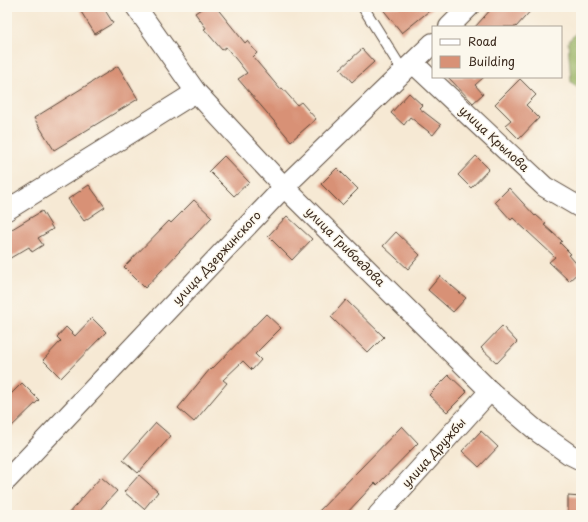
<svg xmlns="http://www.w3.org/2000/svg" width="588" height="522" font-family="'Playpen Sans',sans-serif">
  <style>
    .forest { fill: #98b264; stroke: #6a6e41 }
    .building { fill: #d89176 }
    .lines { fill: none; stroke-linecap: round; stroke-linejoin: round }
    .service-casing { stroke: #574739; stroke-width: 12 }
    .minor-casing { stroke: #574739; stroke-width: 22 }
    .service { stroke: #fff; stroke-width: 10 }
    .minor { stroke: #fff; stroke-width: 20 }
    .labels { text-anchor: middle; stroke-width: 3; stroke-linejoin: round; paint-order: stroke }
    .street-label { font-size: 12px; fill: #3b2a1e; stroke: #fbf7ec }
  </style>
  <rect width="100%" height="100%" fill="#fbf7ec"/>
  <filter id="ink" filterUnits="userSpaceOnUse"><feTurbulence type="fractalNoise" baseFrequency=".025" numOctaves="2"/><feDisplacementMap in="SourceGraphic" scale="8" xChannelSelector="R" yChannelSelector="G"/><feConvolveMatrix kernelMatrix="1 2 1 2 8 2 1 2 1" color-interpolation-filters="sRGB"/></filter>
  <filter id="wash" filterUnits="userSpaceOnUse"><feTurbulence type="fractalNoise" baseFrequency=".012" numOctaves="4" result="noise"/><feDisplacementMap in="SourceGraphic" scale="16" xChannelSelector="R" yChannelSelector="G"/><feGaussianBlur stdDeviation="0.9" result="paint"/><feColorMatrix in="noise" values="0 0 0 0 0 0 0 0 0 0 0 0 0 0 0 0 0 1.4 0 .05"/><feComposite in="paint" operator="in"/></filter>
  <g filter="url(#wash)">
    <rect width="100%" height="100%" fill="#f6e9d4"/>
    <!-- forest -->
    <path class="forest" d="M581,27V91L571,82L568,42Z"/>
    <g id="blocks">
      <!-- building -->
      <g class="building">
        <path d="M78,7H103L113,23L95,34Z"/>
        <path d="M204,7H216L245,43L247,41L257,53L253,57L280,89L282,88L297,105L301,102L316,119L291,141L238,79L247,73L226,47L222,50L204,29L206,28L195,13Z"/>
        <path d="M381,7H434L402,33Z"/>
        <path d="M493,7H534L516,27H475Z"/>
        <path d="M362,49L374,62L352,82L340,69Z"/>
        <path d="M118,66L138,99L54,150L34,118Z"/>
        <path d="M448,77H484L475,85L483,94L473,103Z"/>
        <path d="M520,79L536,95L526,105L539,118L519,139L505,125L511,120L495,104Z"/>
        <path d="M409,93L422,105L419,108L441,125L433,135L410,117L404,125L391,113Z"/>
        <path d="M224,156L249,182L234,196L209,171Z"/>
        <path d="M476,156L489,169L471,188L458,175Z"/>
        <path d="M337,168L358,189L342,205L321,184Z"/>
        <path d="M89,185L105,207L84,221L68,199Z"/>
        <path d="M509,188L535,216L536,215L546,224L544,225L562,241L560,243L571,254L569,255L581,269V270L569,281L549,262L555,257L513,218L511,220L495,202Z"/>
        <path d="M194,200L212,217L145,288L124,267L169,221L171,223Z"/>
        <path d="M42,211L53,229L38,238L43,245L32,252L29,247L7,260V232Z"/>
        <path d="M287,216L312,239L292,260L268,236Z"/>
        <path d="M396,232L420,255L408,269L383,246Z"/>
        <path d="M440,276L466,298L453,312L428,290Z"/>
        <path d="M346,300L384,337L368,353L331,317Z"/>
        <path d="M266,314L281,328L255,354L261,360L252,370L243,361L223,380L227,383L194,422L178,408L210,369L211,370Z"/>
        <path d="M92,318L106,332L61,378L43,360L61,341L57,337L66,327L75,336Z"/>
        <path d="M502,326L517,342L497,363L481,348Z"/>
        <path d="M449,375L467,392L447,412L429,395Z"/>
        <path d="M22,383L39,400L7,431V398Z"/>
        <path d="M156,423L171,436L138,473L123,460Z"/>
        <path d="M402,426L418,443L377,485L375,483L345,515H315Z"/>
        <path d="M481,431L498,447L479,467L462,451Z"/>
        <path d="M139,475L158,492L144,509L124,492Z"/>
        <path d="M101,477L117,491L95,515H67Z"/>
        <path d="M568,496L581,497V515H568Z"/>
      </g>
    </g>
  </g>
  <g filter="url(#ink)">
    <use href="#blocks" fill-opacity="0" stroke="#574739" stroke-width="1"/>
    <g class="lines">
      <defs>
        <path id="service" d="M363,7L403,71"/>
        <g id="minor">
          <path d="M136,7L196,92L284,187L490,391L538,432L569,454L581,460"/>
          <path d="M449,27L469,7"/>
          <path d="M413,63L545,187L581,208"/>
          <path d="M7,210L196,92"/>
          <path d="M7,480L284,187L433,43"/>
          <path d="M378,515L490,391"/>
        </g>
      </defs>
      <!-- service casing -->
      <use href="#service" class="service-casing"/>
      <!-- minor casing -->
      <use href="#minor" class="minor-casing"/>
      <!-- service -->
      <use href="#service" class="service"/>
      <!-- minor -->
      <use href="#minor" class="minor"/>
    </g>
  </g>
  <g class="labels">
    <!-- street labels -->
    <g class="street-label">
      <text transform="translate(494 139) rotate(43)" y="4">улица Крылова</text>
      <text transform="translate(345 247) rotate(45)" y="4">улица Грибоедова</text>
      <text transform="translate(217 258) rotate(-47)" y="4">улица Дзержинского</text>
      <text transform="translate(434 453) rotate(-48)" y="4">улица Дружбы</text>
    </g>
  </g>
  <!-- margin -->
  <rect width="588" height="522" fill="none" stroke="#fbf7ec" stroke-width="24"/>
  <!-- legend -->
  <rect x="432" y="26" width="130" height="52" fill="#fbf7ec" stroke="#aea59a"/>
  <rect x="440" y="39" width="20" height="6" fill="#ffffff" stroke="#aea59a"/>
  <text x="468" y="46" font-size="12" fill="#3b2a1e">Road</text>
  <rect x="440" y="56" width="20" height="12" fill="#d89176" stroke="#aea59a"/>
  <text x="468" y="66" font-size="12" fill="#3b2a1e">Building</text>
</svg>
